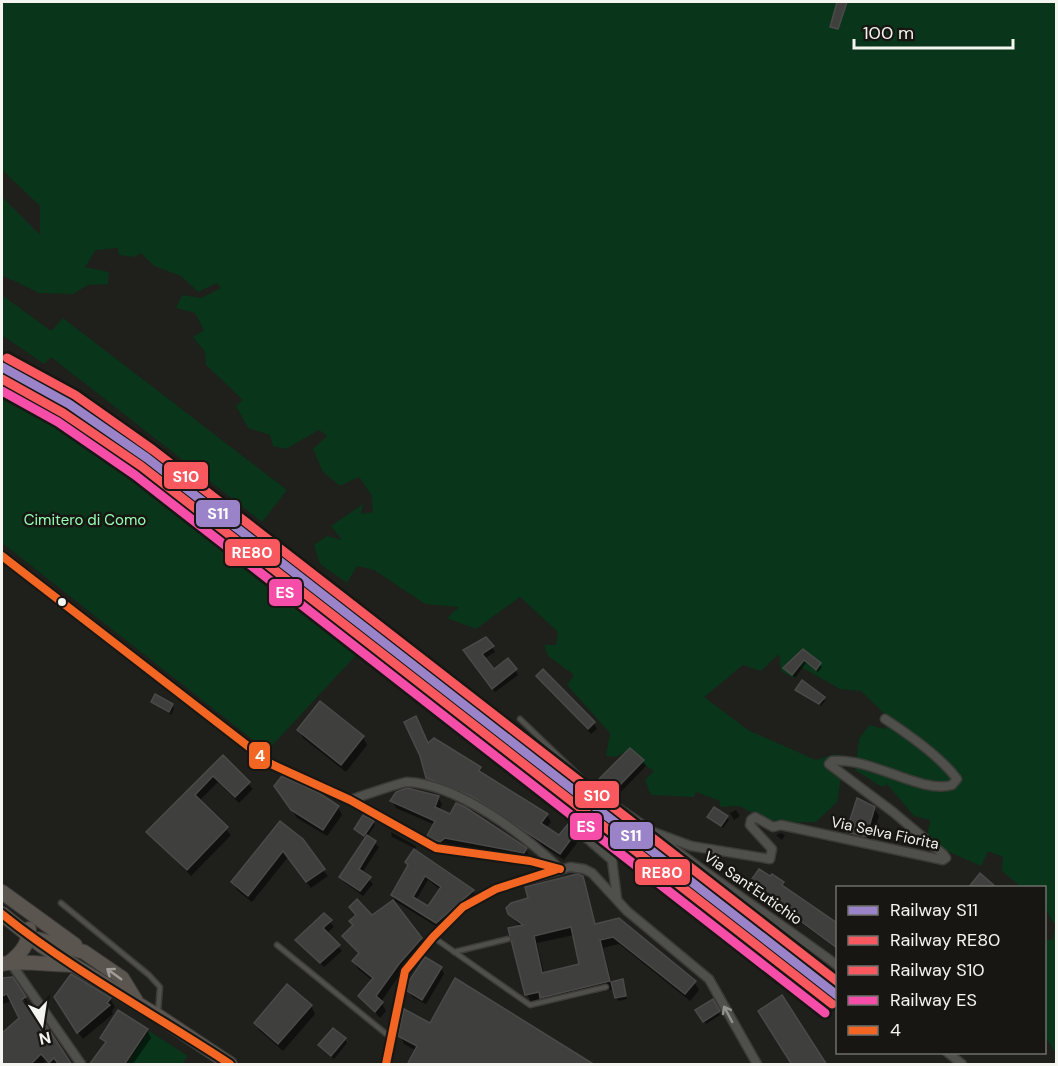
<svg xmlns="http://www.w3.org/2000/svg" width="1058" height="1066" font-family="'DM Sans',sans-serif">
  <style>
    .green { fill: #09351a }
    .shadow { fill: #0007; fill-rule: evenodd }
    .building { fill: #3f3f3e; stroke: #4b4a49; stroke-width: 1.5; fill-rule: evenodd }
    .lines { fill: none; stroke-linecap: round; stroke-linejoin: round }
    .minor-tunnel { stroke: #3f3f3c; stroke-width: 8; stroke-dasharray: 8 4; stroke-linecap: butt }
    .service-casing { stroke: #3c3b38; stroke-width: 7 }
    .minor-casing { stroke: #3c3b38; stroke-width: 11 }
    .primary-casing { stroke: #3c3b38; stroke-width: 16 }
    .service { stroke: #4f4f4c; stroke-width: 4 }
    .minor { stroke: #4f4f4c; stroke-width: 8 }
    .primary { stroke: #5b5550; stroke-width: 14 }
    .bus-1-casing { stroke: #171612; stroke-width: 12 }
    .bus-1 { stroke: #f26522; stroke-width: 8 }
    .rail-1-casing { stroke: #171612; stroke-width: 14 }
    .rail-2-casing { stroke: #171612; stroke-width: 14 }
    .rail-3-casing { stroke: #171612; stroke-width: 14 }
    .rail-4-casing { stroke: #171612; stroke-width: 14 }
    .rail-1 { stroke: #9a83c9; stroke-width: 9 }
    .rail-2 { stroke: #f8585e; stroke-width: 9 }
    .rail-3 { stroke: #f8585e; stroke-width: 9 }
    .rail-4 { stroke: #f54da8; stroke-width: 9 }
    .oneway { stroke: #a09d98 }
    .oneway2 { stroke: #91918e }
    .bus-dot { fill: #f4f4f0; stroke: #171612; stroke-width: 2 }
    .labels { text-anchor: middle; stroke-width: 5; stroke-linejoin: round; paint-order: stroke }
    .park-label { font-size: 15px; fill: #95ffb4; stroke: #171612 }
    .street-label { font-size: 15px; fill: #f4f4f0; stroke: #171612 }
    .line-badge { stroke: #171612; stroke-width: 2 }
    .badge-label { font-size: 16px; text-anchor: middle; font-weight: bold; fill: #fff }
  </style>
  <rect width="100%" height="100%" fill="#1f1f1c"/>
  <!-- green -->
  <g class="green">
    <path d="M2,2H1056V1054L1045,1036V940H1053L1055,925L1045,908L1046,888L1021,887L1002,871L1003,857L988,851L981,866L947,851L927,837L930,820L914,816L887,784L882,787L855,770L859,739L869,725L884,729L892,721L861,691L840,689L799,666L793,678L781,671L779,654L761,671L743,665L704,697L748,730L816,760L835,754L843,765L837,802L816,822L773,823L739,806L720,807V801L696,792L694,797L651,795L645,780L654,771L625,752L616,757L606,756L610,733L567,685L574,675L548,656L544,645H556L558,632L520,597L476,629L447,618L459,607L425,604L374,570L357,566L347,583L320,564L314,545L327,536L342,540L331,526L363,504L361,514L373,512L371,494L359,477L340,486L323,472L313,449L327,436L319,430L286,449L273,446L270,435L248,428L236,406L243,400L206,365L205,352L193,337L204,330L195,313L176,308L182,295L201,298L221,288L217,283L198,292L181,276L154,266L141,253L135,257L119,255L118,248L96,250L85,267L109,272L108,284L88,285L73,294L39,293L2,275V197L40,235V206L2,170Z"/>
    <path d="M2,295L51,331L63,318L287,490L262,522L51,357L44,364L2,335Z"/>
    <path d="M2,383L71,420L359,652L267,751L2,543Z"/>
    <path d="M149,1031L188,1056L182,1064H127Z"/>
  </g>
  <!-- shadow -->
  <g class="shadow">
    <path d="M486,638L495,652L484,659L494,671L515,670L518,675L495,692L467,655Z"/>
    <path d="M803,651L822,667L818,672L806,663L795,678L785,668Z"/>
    <path d="M394,676H418L420,679L410,691Z"/>
    <path d="M538,676L594,723L597,729L591,734Z"/>
    <path d="M797,690L823,698L825,701L821,706Z"/>
    <path d="M153,702L172,705L174,709L171,715Z"/>
    <path d="M320,704L363,737L367,745L346,772L303,738L299,730Z"/>
    <path d="M428,745L480,768L484,776L547,815L551,822L546,828L559,837L567,826L577,843L564,860L477,802L431,785L427,778Z"/>
    <path d="M223,757L253,789L239,803L218,782L199,801L231,835L191,876L148,832Z"/>
    <path d="M643,761L646,766L619,794L604,785L601,780Z"/>
    <path d="M281,794L338,807L342,815L327,836L297,818Z"/>
    <path d="M438,797L442,804L439,811L526,849L529,856L528,859L449,845L444,848L433,843L429,836L435,825L396,808L392,801Z"/>
    <path d="M874,808L879,816L870,844L852,840L847,832Z"/>
    <path d="M736,810L740,816L734,820L730,813Z"/>
    <path d="M709,817H727L729,820L723,828Z"/>
    <path d="M373,822L375,825L367,837L379,847L362,873L373,884L363,896L344,882L341,877L366,838L356,829Z"/>
    <path d="M280,823L328,876L311,888L288,857L252,902L237,890L233,883Z"/>
    <path d="M391,832L416,846V852L473,891L475,896L439,928L395,901L392,895L409,866L406,862L416,849L392,837ZM428,880L441,890L429,908L416,900Z"/>
    <path d="M781,833L785,835L782,840L776,835Z"/>
    <path d="M581,877L596,925L694,982L699,990L690,1001L619,944L603,948L612,983L622,981L627,999L618,1001L614,989L546,1005L543,999L531,1002L527,994L521,927L509,914L530,900ZM574,935L581,965L544,974L537,943Z"/>
    <path d="M750,883H783L786,890L838,926V950L754,889Z"/>
    <path d="M324,915L334,927L326,934L342,951L324,967L297,941Z"/>
    <path d="M372,917L421,939L425,946L402,971L381,1002L386,1011L380,1018L360,996L373,981L358,969L354,962L360,955L344,936Z"/>
    <path d="M441,968L444,974L426,1004L412,997L409,991Z"/>
    <path d="M71,976L110,999L115,1007L112,1011L113,1014L83,1039L60,1005Z"/>
    <path d="M2,979H12L29,1004L27,1006L45,1026L72,1064H49L46,1061L42,1064H2V1035L21,1018L12,1001L2,1004Z"/>
    <path d="M712,1001L720,1015L706,1024L697,1010Z"/>
    <path d="M311,1006L315,1014L283,1051L260,1031L255,1023Z"/>
    <path d="M431,1025L417,1051L404,1044L400,1036Z"/>
    <path d="M147,1030L151,1038L133,1064H95L106,1044L102,1038Z"/>
    <path d="M345,1039L347,1043L334,1059L320,1046Z"/>
  </g>
  <!-- building -->
  <g class="building">
    <path d="M837,2H847L838,29L830,27Z"/>
    <path d="M486,637L494,646L482,654L494,669L508,658L517,669L492,689L463,650Z"/>
    <path d="M803,649L821,663L816,670L804,660L792,675L783,668Z"/>
    <path d="M403,662L419,675L408,688L393,676Z"/>
    <path d="M543,669L595,722L588,729L536,676Z"/>
    <path d="M802,680L825,697L819,704L795,690Z"/>
    <path d="M155,694L173,704L169,712L151,702Z"/>
    <path d="M320,701L364,736L341,765L297,730Z"/>
    <path d="M416,716L428,743L434,738L481,767L479,771L548,814L541,823L559,835L568,824V830L574,835L560,854L471,796L426,778L420,756L404,722Z"/>
    <path d="M630,748L644,760L616,789L599,779Z"/>
    <path d="M223,755L250,782L235,797L213,776L195,795L228,827L187,870L146,832Z"/>
    <path d="M282,776L319,793L339,806L323,830L291,810L274,786Z"/>
    <path d="M407,788L439,796L435,807L450,814L456,803L465,807L527,848L524,853L445,838L440,842L432,839L427,836L435,821L390,801L396,792Z"/>
    <path d="M857,798L875,807L866,837L846,832Z"/>
    <path d="M714,807L728,816L721,826L707,817Z"/>
    <path d="M363,815L374,821L364,836L354,829Z"/>
    <path d="M280,821L303,839L325,869L306,882L283,851L248,896L231,882Z"/>
    <path d="M367,835L376,841L359,869L371,877L360,891L339,877Z"/>
    <path d="M414,849L474,890L436,923L391,895L408,865L405,862ZM425,876L441,887L428,906L413,897Z"/>
    <path d="M759,869L770,876L772,874L784,882L782,885L837,923V948L749,883Z"/>
    <path d="M980,873L997,888H968Z"/>
    <path d="M577,874L583,876L595,924L619,918L696,981L685,994L613,937L600,940L610,981L540,998L539,992L525,995L508,928L523,925L508,914L506,908L511,903L528,898L525,887ZM571,927L579,964L542,973L534,936Z"/>
    <path d="M357,899L372,915L393,900L422,938L399,964L376,996L383,1002L375,1012L358,996L373,978L352,961L359,953L342,936L353,925L349,921L356,915L349,907Z"/>
    <path d="M324,913L332,920L323,928L340,945L320,963L295,940Z"/>
    <path d="M425,957L442,967L422,1000L407,991L409,981Z"/>
    <path d="M71,974L111,998L107,1003L110,1005L77,1033L54,997Z"/>
    <path d="M13,977L26,997L22,999L46,1025L72,1065H59L54,1058L49,1063L41,1054L30,1065H2V1033L19,1018L7,994L2,996V978Z"/>
    <path d="M455,978L595,1065H407L417,1046L398,1036L404,1009L430,1023Z"/>
    <path d="M623,979L626,996L615,998L611,982Z"/>
    <path d="M287,984L312,1005L278,1044L254,1023Z"/>
    <path d="M782,995L827,1065H792L758,1011Z"/>
    <path d="M713,999L720,1011L703,1022L695,1010Z"/>
    <path d="M118,1010L148,1029L124,1065H89L106,1042L100,1038Z"/>
    <path d="M333,1028L346,1038L331,1056L318,1045Z"/>
  </g>
  <g class="lines">
    <!-- minor-tunnel -->
    <path class="minor-tunnel" d="M583,807L595,792"/>
    <defs>
      <g id="service">
        <path d="M520,719L595,791"/>
        <path d="M61,903L149,975L160,987L158,1012"/>
        <path d="M433,937L530,1005L606,987"/>
        <path d="M277,945L390,1037"/>
        <path d="M454,952L508,939"/>
      </g>
      <g id="minor">
        <path d="M2,556L271,764L350,800L436,848L530,861L560,869"/>
        <path d="M595,792L653,832L691,846L770,859L772,849L750,825L751,820L755,817L773,827L781,825L943,860L946,858L943,854L893,812L829,764L832,761C872,757 920,794 952,785L957,779C941,757 908,734 885,719"/>
        <path d="M350,800C359,797 402,782 407,782C458,784 524,835 559,868"/>
        <path d="M583,807L574,818V827L612,860L617,899"/>
        <path d="M660,838C718,883 779,922 838,966"/>
        <path d="M10,962L81,1064"/>
        <path d="M947,1052L962,1064"/>
        <path d="M386,1064L405,971L433,937L463,907L496,889L570,867L584,869L592,873L627,911L709,979L757,1064"/>
      </g>
      <g id="primary">
        <path d="M2,892L75,945"/>
        <path d="M2,914L42,946L158,1016L230,1064"/>
        <path d="M37,939L84,952L122,978L136,1001"/>
        <path d="M10,962C21,953 29,944 29,929"/>
        <path d="M2,964C17,960 54,965 72,965"/>
      </g>
    </defs>
    <!-- service casing -->
    <use href="#service" class="service-casing"/>
    <!-- minor casing -->
    <use href="#minor" class="minor-casing"/>
    <!-- primary casing -->
    <use href="#primary" class="primary-casing"/>
    <!-- service -->
    <use href="#service" class="service"/>
    <!-- minor -->
    <use href="#minor" class="minor"/>
    <!-- primary -->
    <use href="#primary" class="primary"/>
    <defs>
      <g id="bus-1">
        <path d="M2,556L271,764L350,800L436,848L530,861L560,869"/>
        <path d="M2,914C73,971 154,1014 230,1064"/>
        <path d="M386,1064L405,971L433,937L463,907L496,889L555,870"/>
      </g>
    </defs>
    <!-- bus-1 casing -->
    <use href="#bus-1" class="bus-1-casing"/>
    <!-- bus-1 -->
    <use href="#bus-1" class="bus-1"/>
    <defs>
      <path id="rail-1" d="M2,367L69,404L147,458L838,996"/>
      <path id="rail-2" d="M2,379L63,413L141,466L832,1004"/>
      <path id="rail-3" d="M7,358L75,395L153,450L838,982"/>
      <path id="rail-4" d="M2,391L58,422L135,475L825,1013"/>
    </defs>
    <!-- rail-1 casing -->
    <use href="#rail-1" class="rail-1-casing"/>
    <!-- rail-2 casing -->
    <use href="#rail-2" class="rail-2-casing"/>
    <!-- rail-3 casing -->
    <use href="#rail-3" class="rail-3-casing"/>
    <!-- rail-4 casing -->
    <use href="#rail-4" class="rail-4-casing"/>
    <!-- rail-1 -->
    <use href="#rail-1" class="rail-1"/>
    <!-- rail-2 -->
    <use href="#rail-2" class="rail-2"/>
    <!-- rail-3 -->
    <use href="#rail-3" class="rail-3"/>
    <!-- rail-4 -->
    <use href="#rail-4" class="rail-4"/>
  </g>
  <!-- one-way arrows -->
  <defs><path id="oneway-shaft" d="M-6 0H5M1.5-3L5.5 0L1.5 3" fill="none" stroke-width="1.6" stroke-linecap="round" stroke-linejoin="round" transform="scale(1.5)"/></defs>
  <use class="oneway" href="#oneway-shaft" transform="translate(114 974) rotate(-144)"/>
  <use class="oneway2" href="#oneway-shaft" transform="translate(728 1014) rotate(-118)"/>
  <!-- markers -->
  <circle class="bus-dot" cx="62" cy="602" r="5"/>
  <g class="labels">
    <!-- park labels -->
    <g class="park-label">
      <text x="85" y="525">Cimitero di Como</text>
    </g>
    <!-- street labels -->
    <g class="street-label">
      <text transform="translate(885 833) rotate(12)" y="5">Via Selva Fiorita</text>
      <text transform="translate(753 888) rotate(35)" y="5">Via Sant'Eutichio</text>
    </g>
  </g>
  <g class="line-badge">
    <rect x="163" y="461" width="46" height="29" rx="6" fill="#f8585e"/>
    <rect x="195" y="499" width="46" height="29" rx="6" fill="#9a83c9"/>
    <rect x="224" y="538" width="57" height="29" rx="6" fill="#f8585e"/>
    <rect x="268" y="578" width="35" height="29" rx="6" fill="#f54da8"/>
    <rect x="248" y="741" width="23" height="29" rx="6" fill="#f26522"/>
    <rect x="574" y="780" width="46" height="29" rx="6" fill="#f8585e"/>
    <rect x="569" y="812" width="34" height="29" rx="6" fill="#f54da8"/>
    <rect x="609" y="821" width="45" height="29" rx="6" fill="#9a83c9"/>
    <rect x="634" y="858" width="57" height="28" rx="6" fill="#f8585e"/>
  </g>
  <g class="badge-label">
    <text x="186" y="482">S10</text>
    <text x="218" y="519">S11</text>
    <text x="252" y="558">RE80</text>
    <text x="285" y="598">ES</text>
    <text x="260" y="761">4</text>
    <text x="597" y="801">S10</text>
    <text x="586" y="832">ES</text>
    <text x="631" y="841">S11</text>
    <text x="662" y="878">RE80</text>
  </g>
  <!-- border -->
  <rect width="1058" height="1066" fill="none" stroke="#f4f4f0" stroke-width="6"/>
  <!-- legend -->
  <rect x="836" y="886" width="210" height="168" fill="#171612" stroke="#6f6f6b" stroke-width="1.5"/>
  <rect x="848" y="906" width="30" height="9" fill="#9a83c9" stroke="#6f6f6b" stroke-width="1.5"/>
  <text x="890" y="916" font-size="18" fill="#f4f4f0">Railway S11</text>
  <rect x="848" y="936" width="30" height="9" fill="#f8585e" stroke="#6f6f6b" stroke-width="1.5"/>
  <text x="890" y="946" font-size="18" fill="#f4f4f0">Railway RE80</text>
  <rect x="848" y="966" width="30" height="9" fill="#f8585e" stroke="#6f6f6b" stroke-width="1.5"/>
  <text x="890" y="976" font-size="18" fill="#f4f4f0">Railway S10</text>
  <rect x="848" y="996" width="30" height="9" fill="#f54da8" stroke="#6f6f6b" stroke-width="1.5"/>
  <text x="890" y="1006" font-size="18" fill="#f4f4f0">Railway ES</text>
  <rect x="848" y="1026" width="30" height="9" fill="#f26522" stroke="#6f6f6b" stroke-width="1.5"/>
  <text x="890" y="1036" font-size="18" fill="#f4f4f0">4</text>
  <!-- north arrow -->
  <g transform="translate(42 1024) rotate(168)" stroke="#171612" stroke-width="4.5" paint-order="stroke">
  <path d="M0-4.5L10 22L0 15L-10 22Z" fill="#f4f4f0"/>
  <text y="-9" font-size="16" font-weight="bold" text-anchor="middle" fill="#f4f4f0">N</text>
  </g>
  <!-- scale -->
  <path d="M854 39v9h159v-9" fill="none" stroke="#f4f4f0" stroke-width="3"/>
  <text x="863" y="39" font-size="18" fill="#f4f4f0" stroke="#171612" stroke-width="4.5" paint-order="stroke">100 m</text>
</svg>
